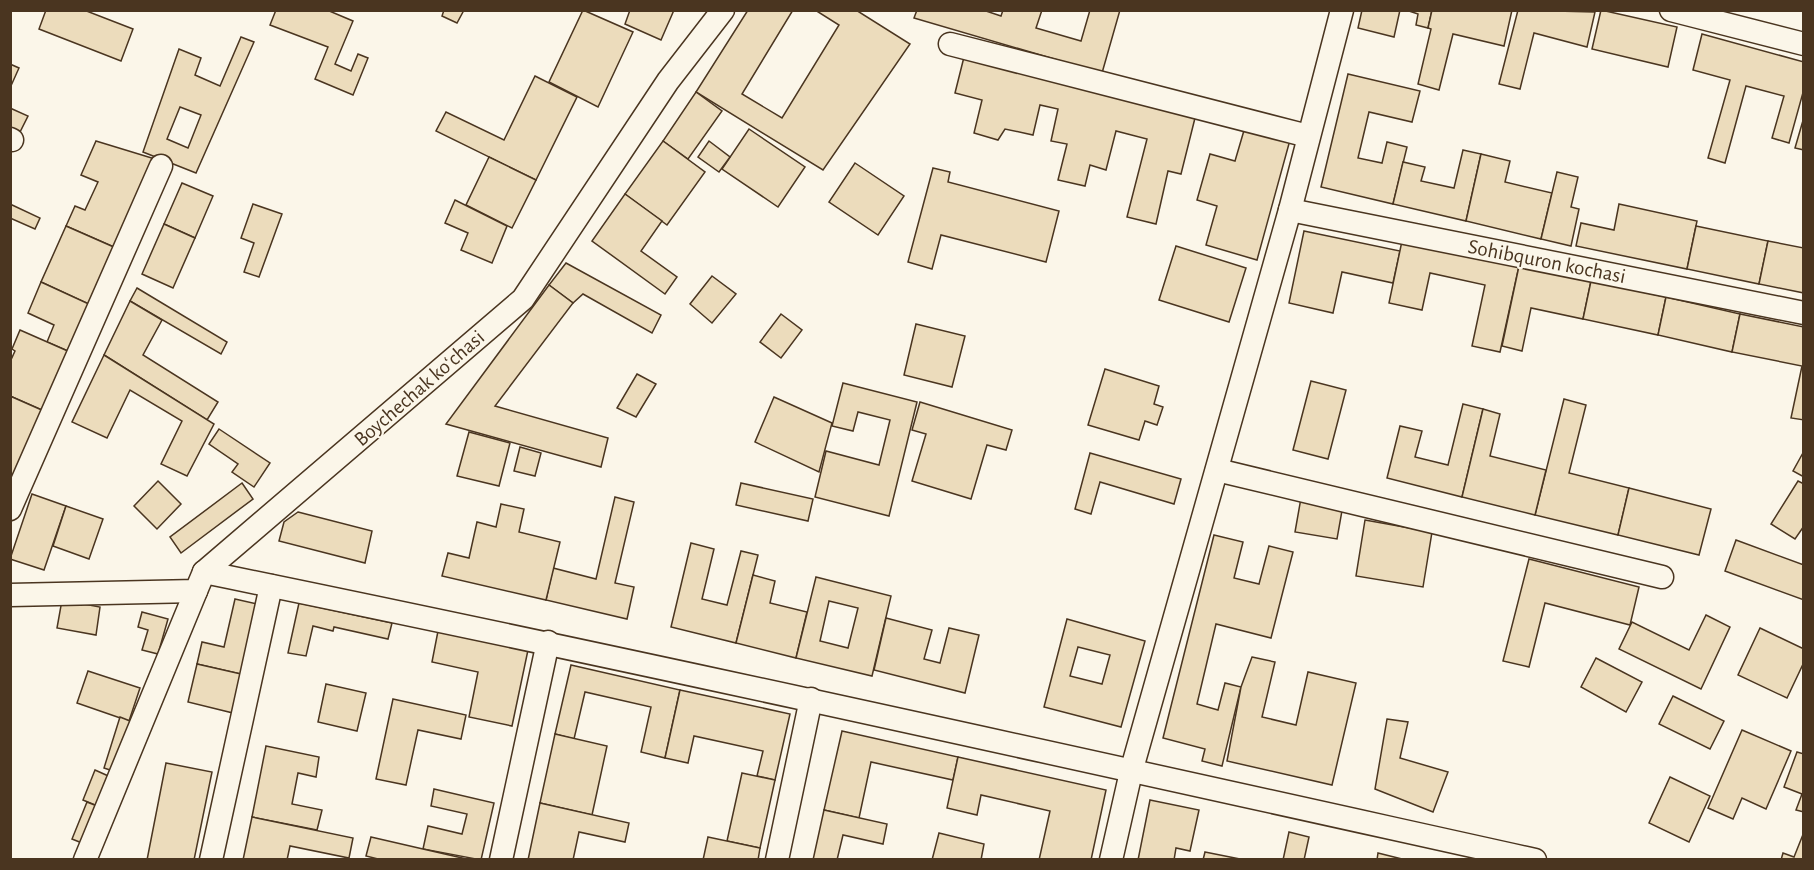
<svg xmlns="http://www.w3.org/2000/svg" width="1814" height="870" font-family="'Alegreya Sans',sans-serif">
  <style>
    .building { fill: #ecdcbc; stroke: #4a3520; stroke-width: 1.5; fill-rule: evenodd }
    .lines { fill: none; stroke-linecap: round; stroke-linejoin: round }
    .minor-casing { stroke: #4a3520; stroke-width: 25 }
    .minor { stroke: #fbf6e9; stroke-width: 22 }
    .labels { text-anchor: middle; stroke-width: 4.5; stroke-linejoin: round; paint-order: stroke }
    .street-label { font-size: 21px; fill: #4a3520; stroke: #fbf6e9 }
  </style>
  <rect width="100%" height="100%" fill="#fbf6e9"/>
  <!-- building -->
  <g class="building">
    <path d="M46,10H84L133,29L121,61L39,29Z"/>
    <path d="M276,10H327L353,21L335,64L351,71L358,54L368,58L353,95L315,79L328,47L270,25Z"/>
    <path d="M444,10H464L457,23L442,16Z"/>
    <path d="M583,10L633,32L598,107L549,82Z"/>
    <path d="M630,10H674L661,40L625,24Z"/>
    <path d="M748,10H793L742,94L782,118L839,25L815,10H856L910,44L823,170L696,92Z"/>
    <path d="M917,10H983L1001,16L1003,10H1042L1036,28L1081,41L1090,10H1120L1102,73L914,18Z"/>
    <path d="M1362,10H1400L1394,37L1358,28Z"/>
    <path d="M1406,10H1432L1428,28L1416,25L1418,14Z"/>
    <path d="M1432,10H1512L1504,46L1453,34L1439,90L1418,84L1431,29L1428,28Z"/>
    <path d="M1518,10L1595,12L1587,47L1534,33L1520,89L1499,84Z"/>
    <path d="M1601,10L1677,27L1668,67L1592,49Z"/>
    <path d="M1702,34L1804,62V89L1789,143L1772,138L1784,96L1746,86L1725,163L1708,158L1730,80L1693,70Z"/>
    <path d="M241,37L254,42L196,173L143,152L179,49L201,58L195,75L220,86ZM180,107L201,115L188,148L167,139Z"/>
    <path d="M964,57L1196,114L1181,174L1168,171L1156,224L1127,217L1147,139L1116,131L1106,170L1090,165L1085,186L1058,180L1067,144L1051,141L1058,109L1040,105L1033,135L1005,129L998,140L974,133L982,100L955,93Z"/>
    <path d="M10,64L19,68L10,88Z"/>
    <path d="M1348,74L1420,91L1412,122L1369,112L1358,158L1382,163L1387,142L1407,147L1393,204L1321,187Z"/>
    <path d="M535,76L577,97L536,180L436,131L446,112L504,140Z"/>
    <path d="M696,92L722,111L688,159L663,141Z"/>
    <path d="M10,108L28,116L19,134L10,130Z"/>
    <path d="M1804,117V150L1795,148Z"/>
    <path d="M1245,127L1290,140L1257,260L1206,245L1217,206L1197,200L1210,154L1235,161Z"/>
    <path d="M749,129L805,167L778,207L722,169Z"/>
    <path d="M96,141L155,159L116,248L66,226L75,206L85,210L98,182L81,175Z"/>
    <path d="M663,141L705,172L667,225L625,194Z"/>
    <path d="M709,141L730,157L719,172L698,157Z"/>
    <path d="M1463,150L1481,154L1466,221L1393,204L1403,162L1425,167L1421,181L1454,188Z"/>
    <path d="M1481,154L1510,161L1505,182L1552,193L1541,239L1466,221Z"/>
    <path d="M489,157L536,180L512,228L466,205Z"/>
    <path d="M855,163L904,196L878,235L829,202Z"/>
    <path d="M933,168L950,172L948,182L1059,211L1046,262L941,235L932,269L908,262Z"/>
    <path d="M1557,172L1578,177L1571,207L1579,209L1571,246L1541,239Z"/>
    <path d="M182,183L213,196L195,238L164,224Z"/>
    <path d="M625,194L662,221L641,251L677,277L665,294L592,241Z"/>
    <path d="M455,200L507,226L492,263L461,250L468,233L445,223Z"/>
    <path d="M10,204L40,218L35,229L10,218Z"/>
    <path d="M253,204L282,214L259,277L244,272L254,243L241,238Z"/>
    <path d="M1619,204L1697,221L1687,269L1576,246L1581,223L1614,230Z"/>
    <path d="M164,224L195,238L173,288L142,274Z"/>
    <path d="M66,226L116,248L91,305L41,282Z"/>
    <path d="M1696,226L1768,241L1759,284L1687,269Z"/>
    <path d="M1304,231L1400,251L1393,283L1342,272L1333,313L1289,303Z"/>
    <path d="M1402,241L1519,266L1500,352L1472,346L1485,285L1430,273L1422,310L1389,303Z"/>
    <path d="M1768,241L1804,248V293L1759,284Z"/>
    <path d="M1176,246L1246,268L1229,322L1159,300Z"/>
    <path d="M566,263L661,315L652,333L583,294L573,303L549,285Z"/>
    <path d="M1519,266L1591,281L1583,319L1531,308L1522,351L1502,346Z"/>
    <path d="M712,276L736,294L712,323L690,304Z"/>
    <path d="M1591,281L1666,297L1658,335L1583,319Z"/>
    <path d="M41,282L91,305L70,352L47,342L54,325L28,313Z"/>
    <path d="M549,285L573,303L495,406L608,438L601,467L446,424Z"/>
    <path d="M137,288L227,342L221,354L130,301Z"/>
    <path d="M1666,297L1740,314L1732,352L1658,335Z"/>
    <path d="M130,301L162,320L143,355L218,402L207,420L104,355Z"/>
    <path d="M781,314L802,330L781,358L760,342Z"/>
    <path d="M1740,314L1804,327V420L1791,418L1802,366L1732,352Z"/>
    <path d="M916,324L965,336L952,387L904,375Z"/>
    <path d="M20,330L70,352L44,411L10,396V362L15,351L12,349Z"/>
    <path d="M104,355L214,424L187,476L161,464L182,421L130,390L107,438L72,422Z"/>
    <path d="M1105,369L1159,386L1154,404L1163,407L1157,425L1145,421L1139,440L1088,425Z"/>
    <path d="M637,374L656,384L636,417L617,408Z"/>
    <path d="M1311,381L1346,390L1328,459L1293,450Z"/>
    <path d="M843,383L917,402L889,516L815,497L826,451L879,465L890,420L858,412L853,431L832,426Z"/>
    <path d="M10,396L44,411L10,487Z"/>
    <path d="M774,397L832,423L819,472L755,442Z"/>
    <path d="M1564,399L1586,405L1569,473L1629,488L1618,535L1535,515Z"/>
    <path d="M920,402L1012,430L1006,450L987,445L971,499L912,481L926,434L912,430Z"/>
    <path d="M1463,404L1483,409L1462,497L1387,478L1400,426L1422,431L1415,457L1448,465Z"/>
    <path d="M1483,409L1500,414L1490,456L1546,470L1535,515L1462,497Z"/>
    <path d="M219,429L270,463L254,487L232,472L238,464L209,444Z"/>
    <path d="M469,432L510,443L499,486L457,476Z"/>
    <path d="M520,447L541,453L535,476L514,471Z"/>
    <path d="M1804,451V477L1793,471Z"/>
    <path d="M1090,453L1181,479L1174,504L1100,482L1091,514L1075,509Z"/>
    <path d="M158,481L181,504L157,529L134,506Z"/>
    <path d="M1798,481L1804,484V526L1795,539L1771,524Z"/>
    <path d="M242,483L253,499L181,553L170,537Z"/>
    <path d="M741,483L813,499L808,521L736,505Z"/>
    <path d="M1629,488L1711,509L1699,555L1618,535Z"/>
    <path d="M32,494L66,506L44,570L10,559Z"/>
    <path d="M615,497L634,502L615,583L634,587L627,619L546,600L553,568L596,579Z"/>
    <path d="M1301,498L1343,505L1337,539L1295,532Z"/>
    <path d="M501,504L524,509L519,532L560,542L546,600L442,576L448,553L469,558L477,522L496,527Z"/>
    <path d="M66,506L103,519L89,559L53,546Z"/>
    <path d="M298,512L372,531L365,563L279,541L284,522Z"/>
    <path d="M1365,520L1432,532L1423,587L1356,576Z"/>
    <path d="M1214,535L1243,542L1234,578L1259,584L1269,546L1293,552L1271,638L1216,624L1197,704L1218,710L1225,683L1241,687L1222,766L1202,761L1205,749L1163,738Z"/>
    <path d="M1736,540L1804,565V600L1725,571Z"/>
    <path d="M691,543L714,549L702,599L727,605L741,551L758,555L736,643L671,627Z"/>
    <path d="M1529,559L1639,587L1630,625L1545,603L1529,667L1503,661Z"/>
    <path d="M753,575L775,581L770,603L807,612L796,658L736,643Z"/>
    <path d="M816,577L891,596L872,676L796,658ZM829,601L858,608L848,648L820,641Z"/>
    <path d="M235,599L257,604L241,674L197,664L202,642L224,647Z"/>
    <path d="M62,600L100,607L96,635L57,628Z"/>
    <path d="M299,603L392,623L388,639L334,627L333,631L313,626L306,656L288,653Z"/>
    <path d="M142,612L168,619L158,654L142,650L148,630L138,627Z"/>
    <path d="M1706,615L1730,627L1701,689L1619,649L1632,622L1689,650Z"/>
    <path d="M886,618L932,630L924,659L940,663L949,628L979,635L965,693L874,670Z"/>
    <path d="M1067,619L1145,641L1121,727L1044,707ZM1078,647L1110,655L1102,684L1070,676Z"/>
    <path d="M1760,628L1804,649V662L1787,698L1738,675Z"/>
    <path d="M438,631L528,650L512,726L469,717L478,672L432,662Z"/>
    <path d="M1252,657L1275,662L1262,717L1296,725L1308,672L1356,683L1332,785L1227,761L1241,687Z"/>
    <path d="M1596,658L1642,682L1626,712L1581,687Z"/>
    <path d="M197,664L241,674L233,713L188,702Z"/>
    <path d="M571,665L680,690L665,758L641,752L651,707L585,692L574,739L555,734Z"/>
    <path d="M88,671L140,688L129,721L77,703Z"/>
    <path d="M326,684L366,693L357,731L318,722Z"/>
    <path d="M680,690L790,714L775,780L757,776L763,751L694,736L688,763L665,758Z"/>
    <path d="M1673,696L1724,721L1710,749L1659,724Z"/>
    <path d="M393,699L466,715L461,739L418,730L406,785L376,779Z"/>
    <path d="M120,717L135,723L119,773L104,768Z"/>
    <path d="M1387,719L1408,722L1400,758L1448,772L1433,812L1375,789Z"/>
    <path d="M1742,730L1791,751L1766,809L1742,798L1733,819L1708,808Z"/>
    <path d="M842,731L958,757L953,780L871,762L859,818L824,810Z"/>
    <path d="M555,734L607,746L592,815L540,803Z"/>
    <path d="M266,746L319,757L316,777L298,773L292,804L322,810L317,830L252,817Z"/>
    <path d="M1797,752L1804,754V812L1796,810L1802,794L1784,787Z"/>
    <path d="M958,757L1106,790L1091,860H1039L1050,811L981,795L977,815L947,808Z"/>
    <path d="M166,763L212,772L194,860H147Z"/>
    <path d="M95,770L115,779L102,808L83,800Z"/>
    <path d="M742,773L775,780L760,848L727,841Z"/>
    <path d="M1670,777L1710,796L1689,842L1649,823Z"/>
    <path d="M434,789L494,803L481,860L423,849L428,826L462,834L467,814L431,806Z"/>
    <path d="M1150,800L1199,810L1190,851L1176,848L1174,860H1138Z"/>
    <path d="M87,802L102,808L87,845L72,839Z"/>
    <path d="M540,803L629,823L625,842L579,832L573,860H528Z"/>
    <path d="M824,810L887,824L883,844L843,835L837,860H813Z"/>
    <path d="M252,817L353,838L349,858L290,846L287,860H243Z"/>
    <path d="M1289,832L1309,837L1304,860H1283Z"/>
    <path d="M1804,832V860H1781L1783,853L1794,857Z"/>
    <path d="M939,833L984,844L981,860H932Z"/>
    <path d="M371,837L423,849L471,860H382L366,856Z"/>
    <path d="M708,837L760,848L758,860H703Z"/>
    <path d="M1205,852L1240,859L1203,860Z"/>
    <path d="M1378,853L1406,860H1377Z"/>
  </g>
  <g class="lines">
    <defs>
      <g id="minor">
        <path d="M1671,10L1804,44"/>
        <path d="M950,44L1308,136"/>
        <path d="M10,139L12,140"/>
        <path d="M1290,210L1804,313"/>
        <path d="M1217,470L1662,577"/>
        <path d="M10,509L161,166"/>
        <path d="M204,572C649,663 1092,762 1535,860"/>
        <path d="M10,595L196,591L204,572L523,299L668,81L723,10"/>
        <path d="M85,860L196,591"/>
        <path d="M211,860L271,586"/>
        <path d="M501,860L548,642"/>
        <path d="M777,860L811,699"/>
        <path d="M1111,860L1131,772L1290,210L1342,10"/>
      </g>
    </defs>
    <!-- minor casing -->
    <use href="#minor" class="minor-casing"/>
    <!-- minor -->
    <use href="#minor" class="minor"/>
  </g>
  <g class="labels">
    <!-- street labels -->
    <g class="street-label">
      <text transform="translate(1547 261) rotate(11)" y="7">Sohibquron kochasi</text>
      <text transform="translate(419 388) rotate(-41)" y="7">Boychechak koʻchasi</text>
    </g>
  </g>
  <!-- border -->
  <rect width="1814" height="870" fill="none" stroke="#4a3520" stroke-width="24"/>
</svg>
